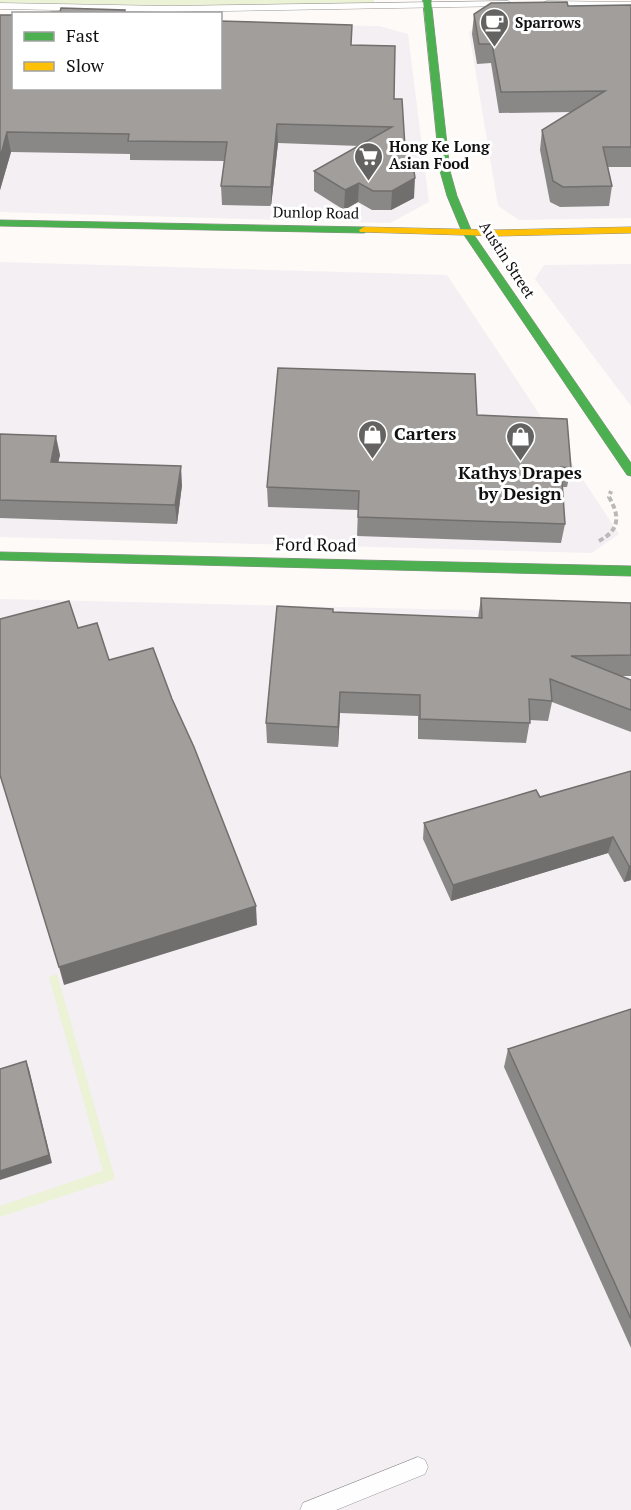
<svg xmlns="http://www.w3.org/2000/svg" width="631" height="1510" font-family="'PT Serif',serif">
  <style>
    .industrial { fill: #f4eff3 }
    .green { fill: #ebf2d6 }
    .lines { fill: none; stroke-linecap: round; stroke-linejoin: round }
    .lane-casing { stroke: #979695; stroke-width: 1 }
    .fast-casing { stroke: #8e8d8b; stroke-width: 1 }
    .slow-casing { stroke: #8e8d8b; stroke-width: 1 }
    .path { stroke: #b9b9b8; stroke-width: 4; stroke-dasharray: 5 3; stroke-linecap: butt }
    .lane { fill: #fffefe; fill-rule: evenodd }
    .fast { fill: #4caf50; fill-rule: evenodd }
    .slow { fill: #ffc107; fill-rule: evenodd }
    .wall { fill: #8a8886 }
    .shaded-wall { fill: #716f6d }
    .building { fill: #a19e9c; stroke: #716f6d; stroke-width: 1.5 }
    .labels { text-anchor: middle; stroke-width: 6; stroke-linejoin: round; paint-order: stroke }
    .far-poi-label { font-size: 15px; font-weight: bold; fill: #111; stroke: #fff; text-anchor: start }
    .far-street-label { font-size: 15px; fill: #111; stroke: #fff }
    .poi-label { font-size: 18px; font-weight: bold; fill: #111; stroke: #fff; text-anchor: start }
    .street-label { font-size: 18px; fill: #111; stroke: #fff }
  </style>
  <rect width="100%" height="100%" fill="#fdfaf7"/>
  <!-- industrial -->
  <g class="industrial">
    <path d="M0,22L14,88H220L221,24L379,26L408,34L429,202L390,223L0,212Z"/>
    <path d="M631,24V218L519,220L498,206L469,32L477,26Z"/>
    <path d="M0,262L447,275L619,534L592,553L0,537Z"/>
    <path d="M631,264V406L535,279L544,265Z"/>
    <path d="M0,599L631,614V1510H0Z"/>
  </g>
  <!-- green -->
  <g class="green">
    <path d="M0,0H374V9L0,7Z"/>
    <path d="M57,974L115,1179L0,1217V1206L103,1171L49,977Z"/>
  </g>
  <g class="lines">
    <defs>
      <g id="lane">
        <path d="M508,1L513,4L511,6L168,12L0,9V3L168,6Z"/>
        <path d="M547,1L631,2V8L544,6L542,4Z"/>
        <path d="M418,1457L425,1460L428,1467L425,1474L336,1510H300L303,1503Z"/>
      </g>
      <g id="fast">
        <path d="M423,0H431L450,171L457,196L472,232L631,463V476L627,475L462,232L447,196L440,171Z"/>
        <path d="M0,220L364,227L369,230L364,233L0,226Z"/>
        <path d="M0,552L631,566V576L0,560Z"/>
      </g>
      <path id="slow" d="M364,227L497,230L631,227V233L497,236L360,232L359,230Z"/>
    </defs>
    <!-- lane casing -->
    <use href="#lane" class="lane-casing"/>
    <!-- fast casing -->
    <use href="#fast" class="fast-casing"/>
    <!-- slow casing -->
    <use href="#slow" class="slow-casing"/>
    <!-- path -->
    <path class="path" d="M599,541C620,530 620,516 609,497L611,491"/>
    <!-- lane -->
    <use href="#lane" class="lane"/>
    <!-- fast -->
    <use href="#fast" class="fast"/>
    <!-- slow -->
    <use href="#slow" class="slow"/>
  </g>
  <!-- wall -->
  <g class="wall">
    <path d="M631,5V167H608L612,186L609,206L560,207L550,202L540,150L542,130L572,112L499,113L491,63L477,64L472,34L474,14L568,6Z"/>
    <path d="M0,15L351,45L394,99L405,147L414,198L391,210H372L358,202L344,210L314,191V171L359,146L278,143L271,206L222,205L221,186L224,161L130,160V154L11,152L0,190Z"/>
    <path d="M477,415L571,468L567,487H562L565,524L561,543L357,536L358,510L268,507L267,487Z"/>
    <path d="M0,434L60,455L58,462L182,485L177,524L0,518Z"/>
    <path d="M481,598L631,603V676H621L631,680V732L552,702L548,721L530,720L526,743L418,739V716L340,713L338,747L267,743L266,723L333,612L478,618Z"/>
    <path d="M631,771V880L624,882L608,853L451,901L423,839L424,823L540,797Z"/>
    <path d="M631,1009V1348L504,1067L508,1049Z"/>
  </g>
  <!-- shaded-wall -->
  <g class="shaded-wall">
    <path d="M277,124L278,143L271,206V187Z"/>
    <path d="M7,132L11,152L0,190V158Z"/>
    <path d="M415,178L414,198L391,210L392,191Z"/>
    <path d="M359,183L358,202L344,210L345,190Z"/>
    <path d="M56,436L60,455L54,481L51,462Z"/>
    <path d="M181,466L182,485L177,524L175,505Z"/>
    <path d="M340,692V713L338,747V727Z"/>
    <path d="M613,837L608,853L451,901L453,885Z"/>
    <path d="M629,866H631V880L624,882Z"/>
    <path d="M256,906L257,925L64,985L59,967Z"/>
    <path d="M26,1061L29,1069L52,1163L0,1180V1171Z"/>
  </g>
  <!-- building -->
  <g class="building">
    <path d="M567,2L568,6L631,5V147H603L612,186L563,187L553,181L542,130L605,91L501,92L492,44H479L474,14L491,3Z"/>
    <path d="M61,8L125,10L124,14H50L51,12H60Z"/>
    <path d="M0,15H14V88H220V21L352,25L351,45L395,46L394,99H402L405,147L411,151L415,178L392,191H373L359,183L345,190L314,171L392,127L277,124L271,187L221,186L227,142L128,141L129,134L7,132L0,158Z"/>
    <path d="M278,368L475,374L477,415L567,419L571,468L561,467L565,524L358,517L359,491L267,487Z"/>
    <path d="M0,434L56,436L51,462L181,466L175,505L0,500Z"/>
    <path d="M481,598L631,603V655L571,656L631,680V710L550,679L552,701L529,699L530,723L420,719V695L340,692L338,727L266,723L277,606L333,609V612L482,618Z"/>
    <path d="M69,601L78,628L97,623L109,660L153,648L172,699L194,747L256,906L59,967L0,775V619Z"/>
    <path d="M631,771V866H629L613,837L453,885L424,823L536,790L540,797Z"/>
    <path d="M631,1009V1319L508,1049Z"/>
    <path d="M26,1061L49,1155L0,1171V1069Z"/>
  </g>
  <!-- icons -->
  <defs>
    <symbol id="cafe-pin" viewBox="-11 -11 22 30"><path d="M0 17L-7.5 6A9.5 9.5 0 1 1 7.5 6Z" fill="#646362" stroke="#fff"/><path d="M-5.5-4.5H6V0H3Q3 3.5 0 3.5H-2.5Q-5.5 3.5-5.5 0ZM3-3.2v2h1.7v-2ZM-6 4.5H4V6H-6Z" fill="#fff"/></symbol>
    <symbol id="supermarket-pin" viewBox="-11 -11 22 30"><path d="M0 17L-7.5 6A9.5 9.5 0 1 1 7.5 6Z" fill="#646362" stroke="#fff"/><path d="M-6-5.5h2.5l.6 2H6L4.5 2H-2.5L-4.4-4H-6ZM-1.5 3.2a1.3 1.3 0 1 0 .1 0ZM3 3.2a1.3 1.3 0 1 0 .1 0Z" fill="#fff"/></symbol>
    <symbol id="shop-pin" viewBox="-11 -11 22 30"><path d="M0 17L-7.5 6A9.5 9.5 0 1 1 7.5 6Z" fill="#646362" stroke="#fff"/><path d="M-5-2.5h2.3a2.7 3.5 0 0 1 5.4 0H5L5.5 6h-11ZM-1.5-2.5h3a1.5 2.3 0 0 0-3 0Z" fill="#fff"/></symbol>
  </defs>
  <g fill-rule="evenodd">
    <use href="#cafe-pin" x="478" y="6" width="33" height="45"/>
    <use href="#supermarket-pin" x="352" y="140" width="33" height="45"/>
    <use href="#shop-pin" x="356" y="418" width="33" height="45"/>
    <use href="#shop-pin" x="504" y="420" width="33" height="45"/>
  </g>
  <g class="labels">
    <!-- far-poi labels -->
    <g class="far-poi-label">
      <text x="515" y="28">Sparrows</text>
      <text x="389" y="152">Hong Ke Long<tspan x="389" dy="17">Asian Food</tspan></text>
    </g>
    <!-- far-street labels -->
    <g class="far-street-label">
      <text transform="translate(316 213) rotate(1)" y="5">Dunlop Road</text>
      <text transform="translate(507 260) rotate(57)" y="5">Austin Street</text>
    </g>
    <!-- poi labels -->
    <g class="poi-label">
      <text x="394" y="440">Carters</text>
      <text x="520" y="479" text-anchor="middle">Kathys Drapes<tspan x="520" dy="21">by Design</tspan></text>
    </g>
    <!-- street labels -->
    <g class="street-label">
      <text transform="translate(316 545) rotate(1)" y="6">Ford Road</text>
    </g>
  </g>
  <!-- legend -->
  <rect x="12" y="12" width="210" height="78" fill="#ffffff" stroke="#a0a0a0" stroke-width="1.5"/>
  <rect x="24" y="32" width="30" height="9" fill="#4caf50" stroke="#a0a0a0" stroke-width="1.5"/>
  <text x="66" y="42" font-size="18" fill="#111111">Fast</text>
  <rect x="24" y="62" width="30" height="9" fill="#ffc107" stroke="#a0a0a0" stroke-width="1.5"/>
  <text x="66" y="72" font-size="18" fill="#111111">Slow</text>
</svg>
